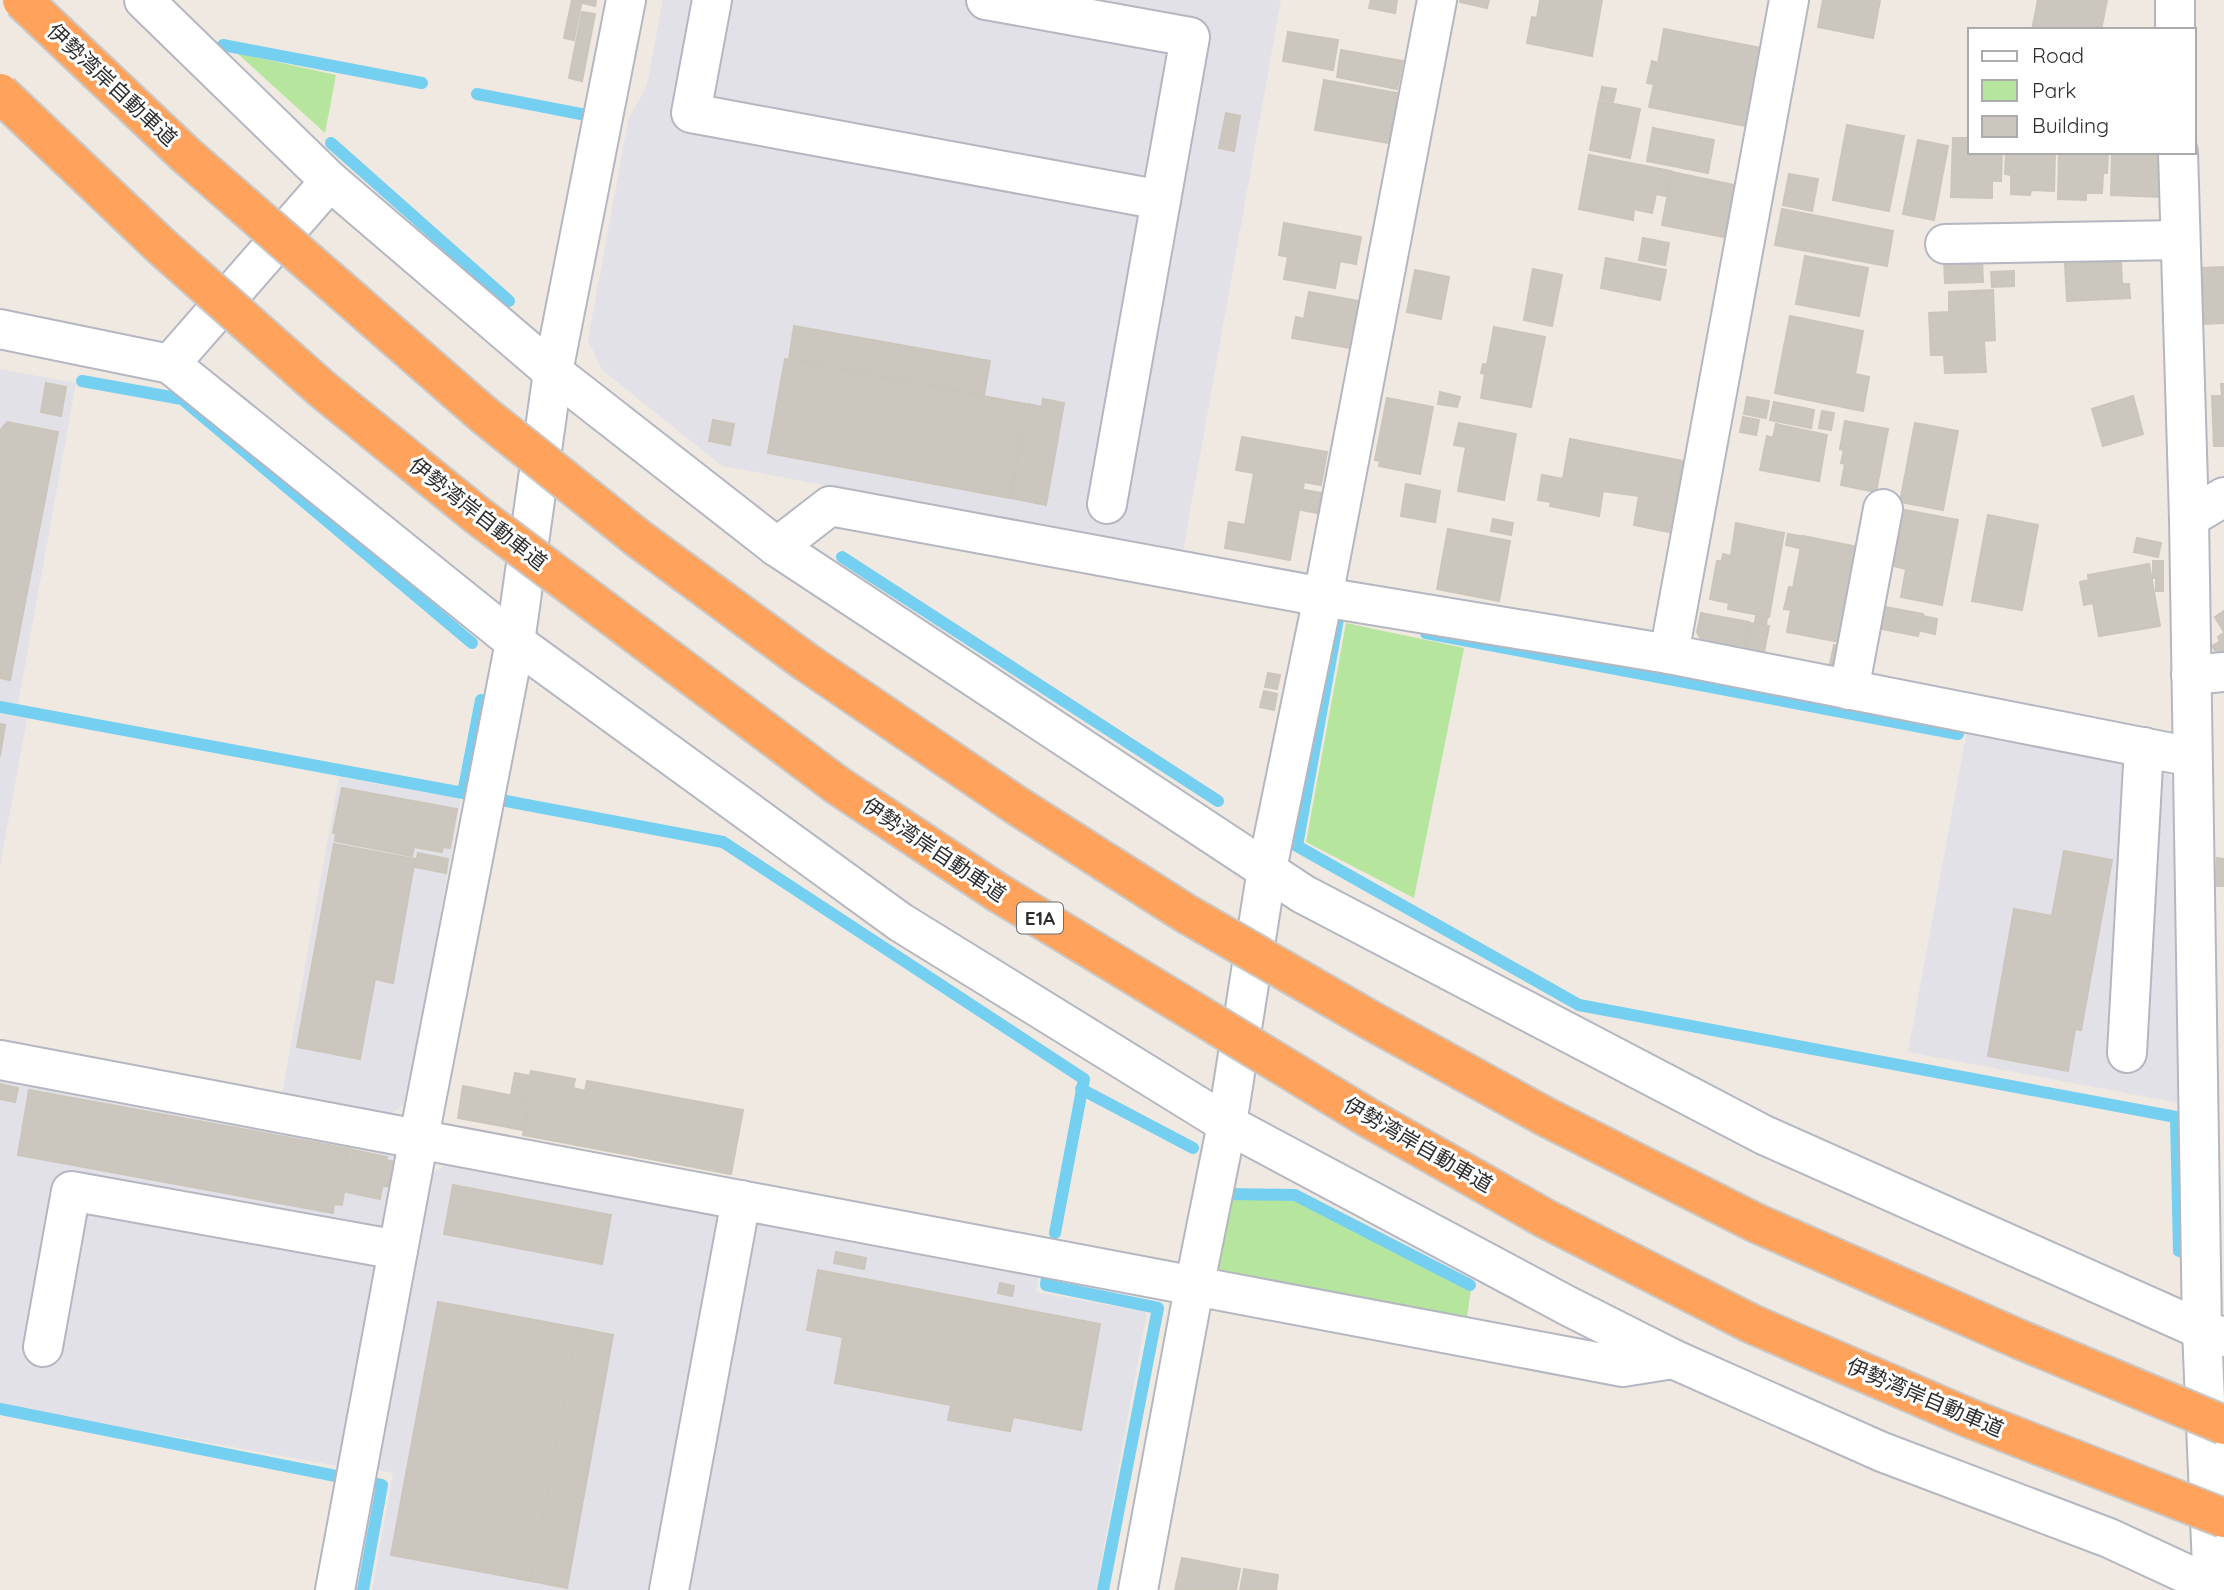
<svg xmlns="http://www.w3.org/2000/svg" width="2224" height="1590" font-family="Quicksand,'Noto Sans JP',sans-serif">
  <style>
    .industrial { fill: #e3e1e8 }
    .green { fill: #b6e59e }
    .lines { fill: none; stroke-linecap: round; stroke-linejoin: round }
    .stream { stroke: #75cff0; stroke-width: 12 }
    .building { fill: #cbc7bf; stroke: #cbc5ba; stroke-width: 2 }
    .minor-casing { stroke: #b4b7c1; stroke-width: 42 }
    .minor { stroke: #fff; stroke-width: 38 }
    .highway-bridge-casing { stroke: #c9c9c9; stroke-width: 42; stroke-linecap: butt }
    .highway-bridge { stroke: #ffa35c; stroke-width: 38 }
    .labels { text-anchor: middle; stroke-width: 6; stroke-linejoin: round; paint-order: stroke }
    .shield { fill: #fff; stroke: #6d6d6d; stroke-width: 2 }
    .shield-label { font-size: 19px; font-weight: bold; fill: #2e2e2e }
    .street-label { font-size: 21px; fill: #2e2e2e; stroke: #fff }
  </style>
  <rect width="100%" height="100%" fill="#efe9e1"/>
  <!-- industrial -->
  <g class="industrial">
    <path d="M663,0H1281L1183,551L722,466L602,370L588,340L628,120L647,85Z"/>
    <path d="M0,369L76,383L18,704L0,701Z"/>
    <path d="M0,714L27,719L0,866Z"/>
    <path d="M1967,730L2165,768L2176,789L2184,1104L1908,1052Z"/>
    <path d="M339,777L461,799L407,1103L389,1114L282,1094Z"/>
    <path d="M0,1075L388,1146L397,1162L343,1467L0,1405Z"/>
    <path d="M446,1164L1039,1275L1036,1292L1147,1312L1096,1590H372L393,1473L374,1469L428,1176Z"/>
  </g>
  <!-- green -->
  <g class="green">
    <path d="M237,53L336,75L325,133Z"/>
    <path d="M1346,623L1464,648L1414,898L1306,842Z"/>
    <path d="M1227,1199H1297L1471,1289L1466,1324L1227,1280L1215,1263Z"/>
  </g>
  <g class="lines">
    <!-- stream -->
    <g class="stream">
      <path d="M223,45L422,83"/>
      <path d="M477,94L586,115"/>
      <path d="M331,143L509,301"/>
      <path d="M82,381L182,399L472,643"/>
      <path d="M842,557L1218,801"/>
      <path d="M1338,619L1297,846L1579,1005L2176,1117L2179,1251"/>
      <path d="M1426,633L1958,734"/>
      <path d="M0,707L463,793L481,700"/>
      <path d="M501,800L723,842L1084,1079L1055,1233"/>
      <path d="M1081,1089L1193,1148"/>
      <path d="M1231,1194L1295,1195L1470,1285"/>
      <path d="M1047,1277L1046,1285L1158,1308L1103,1590"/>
      <path d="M0,1409L336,1476"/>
      <path d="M363,1590L382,1485L373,1483"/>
    </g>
  </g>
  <!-- building -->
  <g class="building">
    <path d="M572,0H582L574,40L564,38Z"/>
    <path d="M583,0H596L595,6L583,3Z"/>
    <path d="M1371,0H1397L1395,13L1369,8Z"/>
    <path d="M1460,0H1489L1487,8L1460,2Z"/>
    <path d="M1540,0H1602L1592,56L1527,43L1532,17L1537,18Z"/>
    <path d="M1823,0H1880L1873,38L1818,27Z"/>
    <path d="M2038,0H2107L2101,30H2032Z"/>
    <path d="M582,12L595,14L582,81L569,78Z"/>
    <path d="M1664,29L1761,48L1746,126L1649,107L1654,84L1647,83L1652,61L1658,63Z"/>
    <path d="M1288,32L1338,40L1333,70L1283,61Z"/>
    <path d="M1341,50L1403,61L1397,89L1337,77Z"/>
    <path d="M1324,80L1397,93L1389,143L1315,130Z"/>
    <path d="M1602,87L1616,89L1613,102L1600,99Z"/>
    <path d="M1599,101L1640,109L1630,158L1590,150Z"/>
    <path d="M1226,113L1240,116L1234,151L1219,148Z"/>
    <path d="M1847,125L1904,136L1889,211L1833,200Z"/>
    <path d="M1653,128L1714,140L1708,173L1647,161Z"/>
    <path d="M1953,138H1970V152H2002L2001,181H1992V198L1951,197Z"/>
    <path d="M1918,140L1948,146L1934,220L1903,214Z"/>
    <path d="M2006,152H2055L2054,191L2031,190L2030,195L2011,194V175L2005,174Z"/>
    <path d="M2059,152H2108L2107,173H2103L2102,193H2086V200L2058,199Z"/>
    <path d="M2112,152H2163L2162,197L2111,195Z"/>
    <path d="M1589,155L1671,171L1666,196L1656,194L1652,213L1634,209L1633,220L1579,209Z"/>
    <path d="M1672,172L1734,185L1724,237L1662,225Z"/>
    <path d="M1789,174L1818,179L1812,211L1783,205Z"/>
    <path d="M1782,209L1893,231L1887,266L1775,245Z"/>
    <path d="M1284,223L1361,237L1356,264L1340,261L1335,288L1284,279L1288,257L1279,255Z"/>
    <path d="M1643,238L1669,243L1665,265L1639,260Z"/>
    <path d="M1805,256L1868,268L1859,316L1796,304Z"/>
    <path d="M1606,258L1666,270L1660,300L1601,288Z"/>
    <path d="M1982,259L1983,282L1945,283L1944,260Z"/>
    <path d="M2121,261L2122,284H2129L2130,298L2067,301L2065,264Z"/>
    <path d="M2224,267V323L2204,324L2202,268Z"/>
    <path d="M1533,269L1562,275L1552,326L1524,320Z"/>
    <path d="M1415,270L1449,277L1441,319L1407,312Z"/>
    <path d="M2014,271V286L1992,287L1991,272Z"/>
    <path d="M1993,290L1995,340L1984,341L1986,372L1945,373L1944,355H1931L1929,313L1949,312V292Z"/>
    <path d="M1309,292L1359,301L1351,348L1292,338L1296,317L1304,319Z"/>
    <path d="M1790,316L1863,331L1855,374L1869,377L1863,411L1775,393Z"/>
    <path d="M794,326L990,361L984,395L789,359Z"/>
    <path d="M1494,327L1545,337L1531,407L1481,398L1485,374L1481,373L1483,364L1487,365Z"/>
    <path d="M785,359L1026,404L1010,498L768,453Z"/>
    <path d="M46,383L66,387L61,416L41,412Z"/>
    <path d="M2221,384H2224V446H2214L2212,396H2222Z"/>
    <path d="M1440,392L1460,397L1457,407L1438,404Z"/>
    <path d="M2133,396L2143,434L2103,446L2092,409Z"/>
    <path d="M1747,397L1769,401L1766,418L1744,414Z"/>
    <path d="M1387,398L1433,407L1420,474L1379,466L1380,461L1375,460Z"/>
    <path d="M1043,399L1064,403L1046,505L1011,498L1028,404L1042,407Z"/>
    <path d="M1774,402L1814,410L1811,428L1770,420Z"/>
    <path d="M1822,411L1834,413L1831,430L1819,428Z"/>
    <path d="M1743,417L1759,420L1756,435L1740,432Z"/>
    <path d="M713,420L734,424L730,445L709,441Z"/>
    <path d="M1845,421L1888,429L1876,492L1841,485L1845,464L1841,463L1844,450L1840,449Z"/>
    <path d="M7,422L58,432L10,680L0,678V431Z"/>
    <path d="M1459,423L1516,434L1504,500L1458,491L1466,447L1454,445Z"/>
    <path d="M1915,423L1958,431L1943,510L1900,502Z"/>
    <path d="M1776,424L1827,435L1819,481L1760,470L1767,436L1773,438Z"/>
    <path d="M1242,437L1327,452L1321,485L1304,482L1290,560L1225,548L1229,522L1245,525L1254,473L1236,470Z"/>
    <path d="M1570,439L1683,461L1669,532L1634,525L1639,496L1603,491L1599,516L1550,506L1551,502L1538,500L1542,475L1563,479Z"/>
    <path d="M1406,484L1440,491L1435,522L1401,516Z"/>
    <path d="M1304,490L1322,493L1318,513L1301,510Z"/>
    <path d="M1905,510L1958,520L1942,605L1901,597L1906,569L1894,566Z"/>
    <path d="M1988,515L2038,525L2022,610L1972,601Z"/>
    <path d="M1493,519L1513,523L1511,535L1491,531Z"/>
    <path d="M1736,523L1784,533L1769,617L1728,609L1729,603L1710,599L1717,561H1722L1723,554L1731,556Z"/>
    <path d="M1448,529L1510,541L1499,601L1437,589Z"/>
    <path d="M1788,534L1801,536L1799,548L1786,545Z"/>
    <path d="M1803,536L1863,548L1845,643L1787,632L1791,610L1784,609L1789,587L1793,588Z"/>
    <path d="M2137,538L2161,543L2158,557L2134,552Z"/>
    <rect x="2153" y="561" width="10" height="17"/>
    <path d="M2149,564L2160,626L2099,636L2093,603L2084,605L2080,582L2089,580L2088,575Z"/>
    <rect x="2156" y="579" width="7" height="12"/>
    <path d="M1885,607L1923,614L1918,636L1882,629Z"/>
    <path d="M2224,611V632L2215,617Z"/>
    <path d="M1701,613L1749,622L1743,653L1705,646L1697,632Z"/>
    <path d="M1756,616L1767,618L1766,626L1755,623Z"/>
    <path d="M1923,616L1937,619L1935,634L1921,631Z"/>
    <path d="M1750,623L1769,626L1763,658L1744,654Z"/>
    <path d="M2224,633V656L2220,658L2212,646L2220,642L2218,637Z"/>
    <path d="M1834,645L1844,647L1840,671L1829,669Z"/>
    <path d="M1268,673L1280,675L1277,689L1265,687Z"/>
    <path d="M1264,691L1277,694L1274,710L1260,707Z"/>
    <path d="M0,724L5,725L0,756Z"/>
    <path d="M342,788L457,809L450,848L443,847L442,852L414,847L412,856L335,841L336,833H333Z"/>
    <path d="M334,844L415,859L393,983L375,979L360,1059L297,1047Z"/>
    <path d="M2064,851L2112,860L2081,1030L2075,1029L2068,1071L1988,1056L2014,909L2052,916Z"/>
    <path d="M418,853L448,859L446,873L415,867Z"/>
    <path d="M2217,858L2224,859V886H2215Z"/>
    <path d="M531,1071L575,1079L573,1088L585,1091L587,1081L743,1110L731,1174L523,1135L531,1098L511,1094L515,1073L530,1076Z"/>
    <path d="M0,1084L18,1088L15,1102L0,1099Z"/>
    <path d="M463,1086L529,1099L523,1130L458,1118Z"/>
    <path d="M29,1090L351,1149L342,1205L334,1204L333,1213L18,1155Z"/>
    <path d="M353,1150L387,1157L386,1160L396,1162L391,1187L382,1186L380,1199L346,1192Z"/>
    <path d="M453,1185L611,1215L602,1264L444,1234Z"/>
    <path d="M836,1252L866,1258L864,1269L834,1263Z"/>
    <path d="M818,1270L1100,1324L1081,1430L1013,1417L1010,1431L948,1420L951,1405L835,1383L843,1337L807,1330Z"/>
    <path d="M1000,1283L1014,1286L1012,1296L998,1293Z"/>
    <path d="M438,1302L578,1328L531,1581L391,1555Z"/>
    <path d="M578,1328L613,1335L567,1588L531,1581Z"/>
    <path d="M1182,1558L1240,1569L1236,1590H1175Z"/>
    <path d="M1244,1569L1278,1575L1276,1590H1240Z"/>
  </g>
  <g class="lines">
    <defs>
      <g id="minor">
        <path d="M144,0L330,181L553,372L777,547L1303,894L1764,1135L2202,1330L2224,1337"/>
        <path d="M712,0L691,113L1161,200"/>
        <path d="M986,0L1190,37L1107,504"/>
        <path d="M2175,0V30"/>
        <path d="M2178,152L2189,518L2202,1330L2213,1590"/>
        <path d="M1945,244L2180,240"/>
        <path d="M0,329L170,364L515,642L900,922L1227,1124L1568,1306L1673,1359L1882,1452L2109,1538L2221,1590"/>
        <path d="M170,364L330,181"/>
        <path d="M2189,518L2224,497"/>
        <path d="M777,547L830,506L1323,597L1669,654L2192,757"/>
        <path d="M1669,654L1789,0"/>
        <path d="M2191,675L2224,672"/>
        <path d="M1849,690L1883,509"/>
        <path d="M2127,1053L2144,747"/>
        <path d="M0,1060C541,1159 1081,1267 1623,1367L1673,1359"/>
        <path d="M43,1347L71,1191L398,1250"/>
        <path d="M335,1590L419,1137L515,642L553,372L626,0"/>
        <path d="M669,1590L741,1200"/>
        <path d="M1138,1590L1194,1288L1227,1124L1267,869L1323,597L1437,0"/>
      </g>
    </defs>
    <!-- minor casing -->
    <use href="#minor" class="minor-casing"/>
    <!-- minor -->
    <use href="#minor" class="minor"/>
    <defs>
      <g id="highway-bridge">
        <path d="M22,0L187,156L484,415L639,539L806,662L1016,805L1185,913L1370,1020L1546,1117L1756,1223L2021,1340L2224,1425"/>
        <path d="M0,93L161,246L322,389L477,515L837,785L997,892L1367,1117L1546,1219L1752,1324L1969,1418L2224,1518"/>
      </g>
    </defs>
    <!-- highway-bridge casing -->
    <use href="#highway-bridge" class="highway-bridge-casing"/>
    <!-- highway-bridge -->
    <use href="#highway-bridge" class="highway-bridge"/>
  </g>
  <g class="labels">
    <!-- shield labels -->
    <rect class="shield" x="1017" y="902.5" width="46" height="31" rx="5"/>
    <g class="shield-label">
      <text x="1040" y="925">E1A</text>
    </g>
    <!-- street labels -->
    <g class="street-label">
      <text transform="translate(112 85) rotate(43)" y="7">伊勢湾岸自動車道</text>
      <text transform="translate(478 514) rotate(38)" y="7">伊勢湾岸自動車道</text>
      <text transform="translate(934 850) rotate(34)" y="7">伊勢湾岸自動車道</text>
      <text transform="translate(1418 1145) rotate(30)" y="7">伊勢湾岸自動車道</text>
      <text transform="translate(1925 1398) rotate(23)" y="7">伊勢湾岸自動車道</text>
    </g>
  </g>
  <!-- legend -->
  <rect x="1968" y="28" width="228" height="126" fill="#ffffff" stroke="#ababab" stroke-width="2"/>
  <rect x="1982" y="51" width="35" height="10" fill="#ffffff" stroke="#ababab" stroke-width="2"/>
  <text x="2032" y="63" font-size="21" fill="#2e2e2e">Road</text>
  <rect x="1982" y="80" width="35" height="21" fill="#b6e59e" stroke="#ababab" stroke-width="2"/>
  <text x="2032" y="98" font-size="21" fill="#2e2e2e">Park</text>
  <rect x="1982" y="116" width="35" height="21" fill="#cbc7bf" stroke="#ababab" stroke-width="2"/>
  <text x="2032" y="133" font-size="21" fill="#2e2e2e">Building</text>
</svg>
